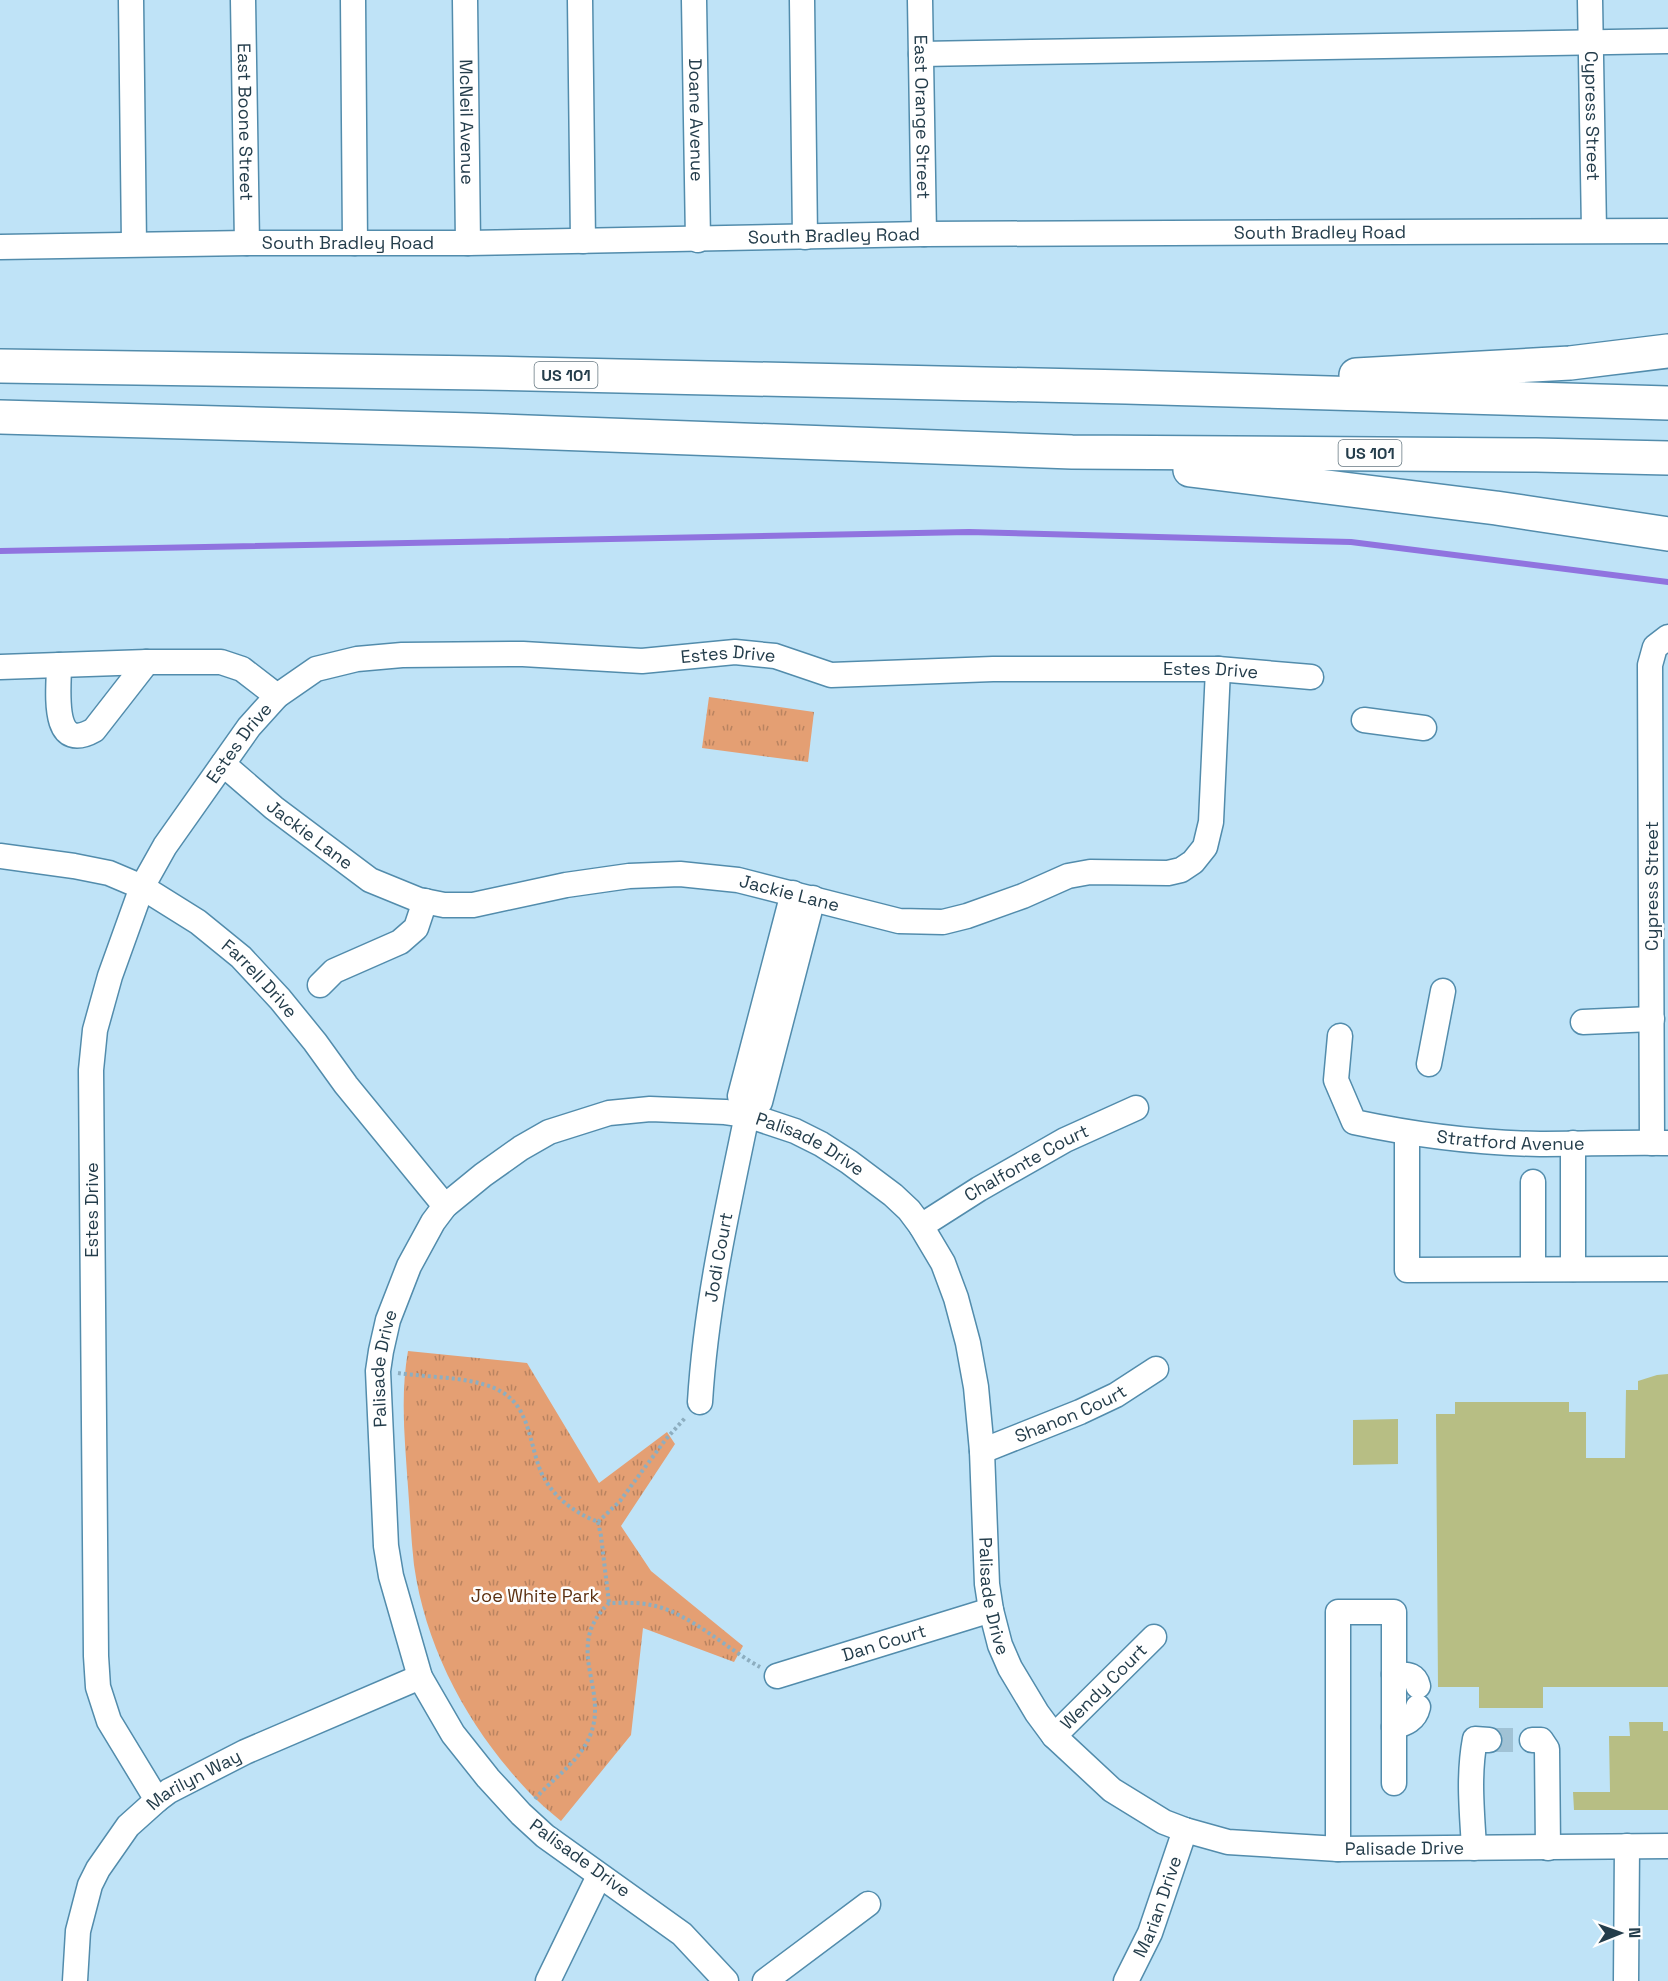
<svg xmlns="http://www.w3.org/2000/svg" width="1668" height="1981" font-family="'Space Grotesk',sans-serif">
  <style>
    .park { fill: url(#park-tufts) }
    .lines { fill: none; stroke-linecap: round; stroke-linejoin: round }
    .stream { stroke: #9073df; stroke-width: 6 }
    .building { fill: #b7be84 }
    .minor-tunnel { stroke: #a0c2d5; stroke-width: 24; stroke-dasharray: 24 12; stroke-linecap: butt }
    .minor-casing { stroke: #528cac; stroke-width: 27 }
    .highway-casing { stroke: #528cac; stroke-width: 36 }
    .path { stroke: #8daec0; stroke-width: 4; stroke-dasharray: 3 3; stroke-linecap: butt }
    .minor { stroke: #fff; stroke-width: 24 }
    .highway { stroke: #fff; stroke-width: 33 }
    .labels { text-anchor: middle; stroke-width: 5; stroke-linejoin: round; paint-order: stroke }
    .shield { fill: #fefefe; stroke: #657781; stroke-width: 1.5 }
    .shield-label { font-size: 16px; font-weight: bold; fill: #243d4b }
    .street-label { font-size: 18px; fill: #243d4b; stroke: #fefefe }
    .park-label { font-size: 18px; fill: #5c3112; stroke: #fefefe }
  </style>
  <defs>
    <pattern id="park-tufts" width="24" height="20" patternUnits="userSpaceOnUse" patternTransform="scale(1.5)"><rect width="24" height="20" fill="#e49f73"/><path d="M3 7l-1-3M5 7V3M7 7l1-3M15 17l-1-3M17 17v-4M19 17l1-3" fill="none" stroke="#b98360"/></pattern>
  </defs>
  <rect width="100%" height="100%" fill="#bfe3f7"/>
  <!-- park -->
  <g class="park">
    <path d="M709,697L814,712L808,762L702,748Z"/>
    <path d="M408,1351L527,1363L599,1483L667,1432L675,1444L621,1526L651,1571L743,1646L734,1662L643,1628L631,1735L561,1821C549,1811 537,1801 527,1790C469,1728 426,1650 414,1565C411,1539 410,1513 408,1487C405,1442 400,1397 408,1351Z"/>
  </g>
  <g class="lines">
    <!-- stream -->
    <path class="stream" d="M0,551L969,532L1351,542L1668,582"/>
  </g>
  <!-- building -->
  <g class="building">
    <path d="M1668,1374V1687H1543V1708H1479V1687H1438L1436,1414H1455V1402H1569V1412H1586V1458H1625L1626,1390H1638V1381L1657,1375Z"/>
    <path d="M1398,1419V1464L1353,1465V1420Z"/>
    <path d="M1629,1722H1663V1731H1668V1810H1574L1573,1792H1610L1609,1736H1630Z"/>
  </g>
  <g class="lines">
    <!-- minor-tunnel -->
    <path class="minor-tunnel" d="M1489,1740H1532"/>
    <defs>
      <g id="minor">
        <path d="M131,0L134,244"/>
        <path id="s1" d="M243,0L247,243"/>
        <path d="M353,0L355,243"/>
        <path id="s2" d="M465,0L468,243"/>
        <path d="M580,0L583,241"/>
        <path id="s3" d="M694,0L698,240"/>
        <path d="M802,0L805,237"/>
        <path id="s4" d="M920,0L924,234"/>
        <path id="s5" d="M1590,0L1594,230"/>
        <path d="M921,54L1668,41"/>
        <path id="s6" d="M0,247L247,243H468L924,234L1668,231"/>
        <path d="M59,665C59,689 50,755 94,730L147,662"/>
        <path d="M0,667L147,662H221L242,669L277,696"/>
        <path d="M1364,720L1424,728"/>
        <path id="s7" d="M223,764L274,808L370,880L419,900L444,905H473L566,885L629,876L680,874L738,880L899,921L943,922L967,916L1023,896L1068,876L1090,872L1168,873L1181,870L1193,862L1205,847L1211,822L1218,669"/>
        <path id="s8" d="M0,856L74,866L109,873L142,887L198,922L241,957L280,999L315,1042L346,1085L445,1206"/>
        <path d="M320,985L334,971L400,942L416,928L425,901"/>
        <path d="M1583,1022L1652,1019"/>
        <path id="s9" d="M1340,1036L1336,1080L1354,1122C1415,1135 1477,1143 1540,1144C1583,1144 1625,1142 1668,1143"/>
        <path d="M1429,1064L1443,991"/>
        <path d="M747,1115L760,1102L813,898"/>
        <path d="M1407,1133V1270L1668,1269"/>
        <path d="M1652,1143L1650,665L1655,647L1668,637"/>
        <path d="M1533,1182V1269"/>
        <path id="s10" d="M921,1226L979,1189L1065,1140L1136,1108"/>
        <path d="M1573,1269V1143"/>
        <path id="s11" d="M700,1402C706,1304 727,1211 747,1115L740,1096L793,893"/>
        <path id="s12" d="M982,1451L1080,1412L1116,1395L1156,1369"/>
        <path d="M1394,1674C1406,1675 1415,1673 1418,1686"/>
        <path id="s13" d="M777,1676L991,1610"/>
        <path d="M1394,1727C1406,1723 1415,1720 1418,1707"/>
        <path id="s14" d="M1054,1736L1154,1637"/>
        <path d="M1532,1740H1541L1547,1749L1548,1848"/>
        <path id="s15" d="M157,1800L109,1721L98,1687L96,1656L91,1070L95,1030L110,976L142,887L165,846L249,727L277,696L316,669L357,659L402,655L523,654L642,661L735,652L775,656L831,675L993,669H1218L1311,677"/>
        <path d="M1474,1848C1472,1811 1468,1776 1475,1739L1489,1740"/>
        <path d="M1338,1849V1612H1394V1783"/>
        <path id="s16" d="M75,1981L78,1931L90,1885L98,1869L128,1826L157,1800L169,1791L245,1752L420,1677"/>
        <path d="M548,1981L599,1876"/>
        <path id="s17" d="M726,1981L682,1934L545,1836L521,1814L488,1778L453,1734L420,1677L391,1576L386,1546L378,1371L381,1351L388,1320L409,1266L433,1222L445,1206L483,1175L521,1148L549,1132L609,1113L650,1109L725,1112L747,1115L795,1131L821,1144L849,1162L893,1195L909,1210L921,1226L943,1263L956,1298L968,1343L976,1387L982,1451L987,1584L991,1610L1000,1645L1010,1668L1037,1713L1054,1736L1112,1790L1164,1822L1185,1830L1228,1842L1338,1849L1668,1846"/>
        <path d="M765,1981L868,1904"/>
        <path id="s18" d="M1126,1981L1150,1933L1185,1830"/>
        <path d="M1626,1981L1627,1846"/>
      </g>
      <g id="highway">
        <path d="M0,366L482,373L1126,387L1668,403"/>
        <path d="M1356,375L1570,363L1668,351"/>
        <path d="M0,417L473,430L1072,452L1536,455L1668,458"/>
        <path d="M1190,470L1496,508L1668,534"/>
      </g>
    </defs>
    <!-- minor casing -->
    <use href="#minor" class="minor-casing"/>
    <!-- highway casing -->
    <use href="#highway" class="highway-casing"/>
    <!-- path -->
    <g class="path">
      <path d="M398,1373C430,1378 479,1376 505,1394C530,1411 530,1446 541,1472C552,1496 573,1512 598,1522"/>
      <path d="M598,1522L620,1501L666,1439L686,1417"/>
      <path d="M598,1522L601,1536L609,1603"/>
      <path d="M535,1799C554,1777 581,1761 591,1733C608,1687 563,1647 609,1603C623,1603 638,1602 651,1605C688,1612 727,1649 760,1667"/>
    </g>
    <!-- minor -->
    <use href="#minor" class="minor"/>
    <!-- highway -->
    <use href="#highway" class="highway"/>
  </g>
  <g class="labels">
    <!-- shield labels -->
    <g class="shield">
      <rect x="534.5" y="362" width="63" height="26" rx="4.5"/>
      <rect x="1338.5" y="440" width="63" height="26" rx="4.5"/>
    </g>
    <g class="shield-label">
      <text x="566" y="381">US 101</text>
      <text x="1370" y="459">US 101</text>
    </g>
    <!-- street labels -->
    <g class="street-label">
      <text dy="6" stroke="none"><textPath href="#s5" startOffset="116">Cypress Street</textPath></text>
      <text dy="6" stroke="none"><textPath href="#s4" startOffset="117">East Orange Street</textPath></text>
      <text dy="6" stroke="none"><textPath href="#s3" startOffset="120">Doane Avenue</textPath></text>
      <text dy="6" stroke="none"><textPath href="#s1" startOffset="122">East Boone Street</textPath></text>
      <text dy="6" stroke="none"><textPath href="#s2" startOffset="122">McNeil Avenue</textPath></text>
      <text dy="6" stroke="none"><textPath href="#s6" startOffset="1320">South Bradley Road</textPath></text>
      <text dy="6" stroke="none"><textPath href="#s6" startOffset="834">South Bradley Road</textPath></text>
      <text dy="6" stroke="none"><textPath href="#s6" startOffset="348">South Bradley Road</textPath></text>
      <text dy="6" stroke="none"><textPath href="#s15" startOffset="1632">Estes Drive</textPath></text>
      <text dy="6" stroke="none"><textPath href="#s15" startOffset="2118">Estes Drive</textPath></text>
      <text dy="6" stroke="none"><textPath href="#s15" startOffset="1110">Estes Drive</textPath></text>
      <text dy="6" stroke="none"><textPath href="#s7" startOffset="112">Jackie Lane</textPath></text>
      <text transform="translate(1652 886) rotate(-90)" y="6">Cypress Street</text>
      <text dy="6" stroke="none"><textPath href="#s7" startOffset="616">Jackie Lane</textPath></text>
      <text dy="6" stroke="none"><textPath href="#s8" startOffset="296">Farrell Drive</textPath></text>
      <text dy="6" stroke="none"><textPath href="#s9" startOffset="248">Stratford Avenue</textPath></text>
      <text dy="6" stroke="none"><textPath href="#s17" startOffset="1326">Palisade Drive</textPath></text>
      <text dy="6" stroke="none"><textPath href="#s10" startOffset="123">Chalfonte Court</textPath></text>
      <text transform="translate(92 1210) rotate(-90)" y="6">Estes Drive</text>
      <text dy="6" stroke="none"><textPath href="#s11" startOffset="146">Jodi Court</textPath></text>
      <text dy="6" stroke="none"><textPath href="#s17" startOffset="750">Palisade Drive</textPath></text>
      <text dy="6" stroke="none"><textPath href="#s12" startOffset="96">Shanon Court</textPath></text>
      <text dy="6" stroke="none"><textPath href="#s17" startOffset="1848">Palisade Drive</textPath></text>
      <text dy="6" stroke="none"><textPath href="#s13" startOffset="112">Dan Court</textPath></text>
      <text dy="6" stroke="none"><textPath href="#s14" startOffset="70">Wendy Court</textPath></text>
      <text dy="6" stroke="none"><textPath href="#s16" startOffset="249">Marilyn Way</textPath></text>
      <text dy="6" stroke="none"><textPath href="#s17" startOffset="2388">Palisade Drive</textPath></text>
      <text transform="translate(580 1858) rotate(36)" y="6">Palisade Drive</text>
      <text dy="6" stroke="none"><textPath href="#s18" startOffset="81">Marian Drive</textPath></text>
    </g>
    <!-- park labels -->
    <g class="park-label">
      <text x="535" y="1602">Joe White Park</text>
    </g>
  </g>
  <!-- north arrow -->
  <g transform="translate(1620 1933) rotate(89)" stroke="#fefefe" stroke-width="4.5" paint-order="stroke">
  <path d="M0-4.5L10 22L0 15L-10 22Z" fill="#243d4b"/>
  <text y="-9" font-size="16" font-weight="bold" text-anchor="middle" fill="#243d4b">N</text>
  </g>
</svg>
